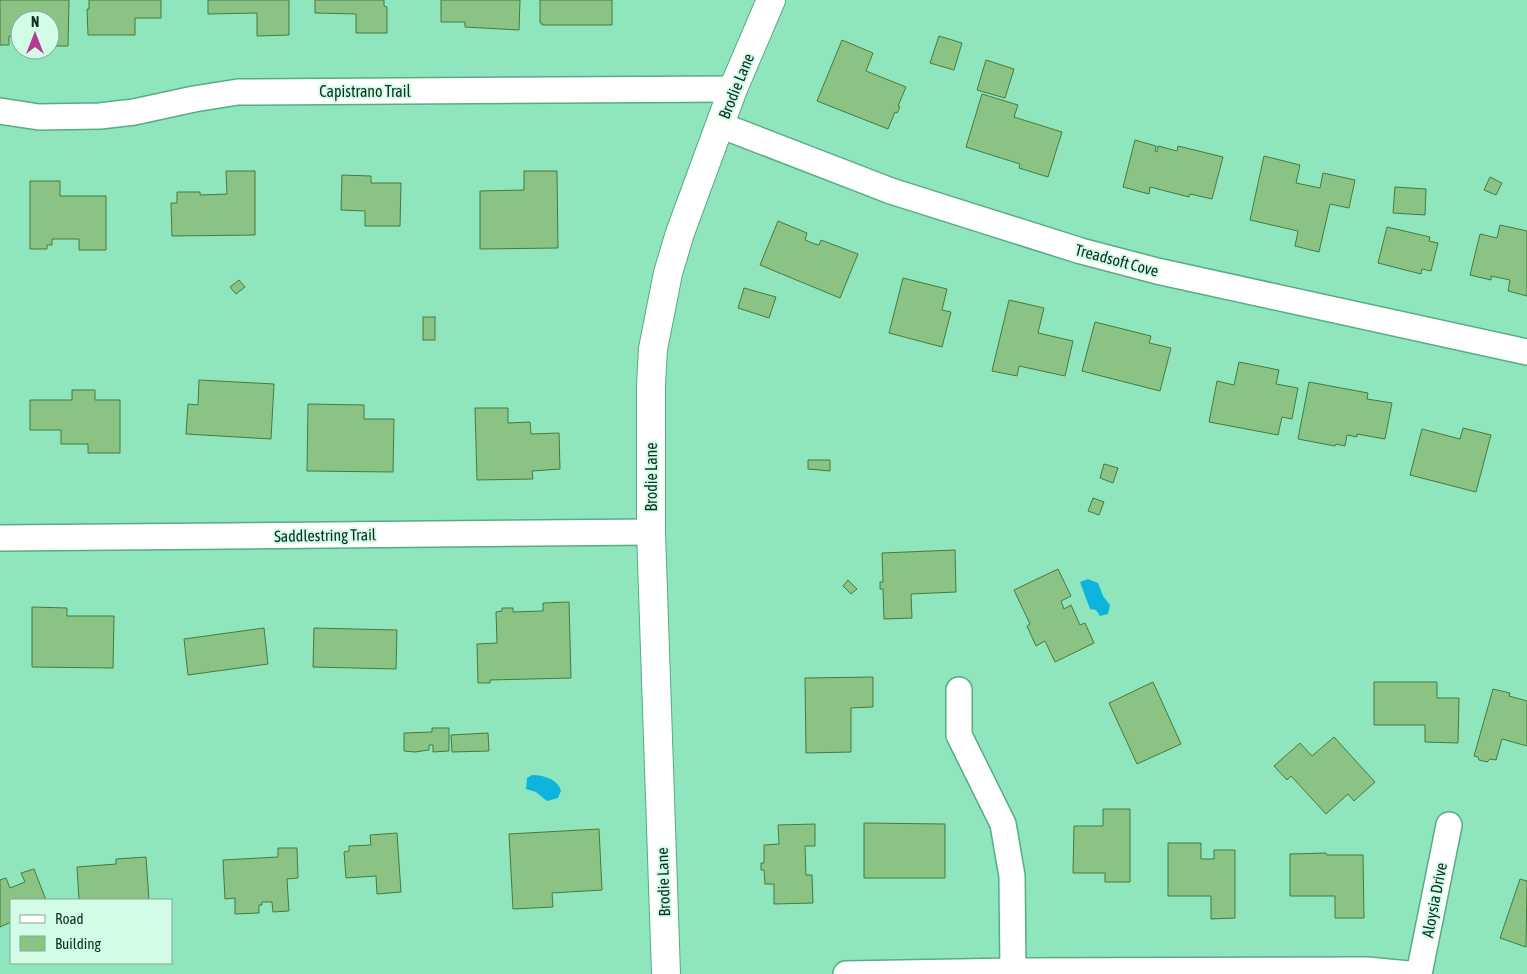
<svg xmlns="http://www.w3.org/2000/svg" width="1527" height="974" font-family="'Asap Condensed',sans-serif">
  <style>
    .water { fill: #0eb4dd }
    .building { fill: #8bc385; stroke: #457a41 }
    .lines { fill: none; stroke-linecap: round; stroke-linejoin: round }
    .street-casing { stroke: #56ac85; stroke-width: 28 }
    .secondary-casing { stroke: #56ac85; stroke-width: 30 }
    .street { stroke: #fff; stroke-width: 25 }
    .secondary { stroke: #fff; stroke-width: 28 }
    .labels { text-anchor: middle; stroke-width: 4; stroke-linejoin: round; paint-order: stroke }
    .street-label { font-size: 16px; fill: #093020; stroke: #d3fce6 }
  </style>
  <rect width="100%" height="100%" fill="#8fe6bc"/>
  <!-- water -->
  <g class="water">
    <path d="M1088,579L1098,583L1103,596L1110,605L1108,614L1100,616L1096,610L1090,609L1080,582Z"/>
    <path d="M532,775C543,775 558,779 561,791L558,798L547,801L536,792L526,789L527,778Z"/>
  </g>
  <!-- building -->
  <g class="building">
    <path d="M0,0H69L68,46H50V20H20V36H9V45H0Z"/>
    <path d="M89,0H161V18H135V35H88L87,9H89Z"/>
    <path d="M208,0H289V35L257,36V13L208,14Z"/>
    <path d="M315,0H384V6L387,7V33H356V14L315,13Z"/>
    <path d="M441,0H520L519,30L465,27V22H441Z"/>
    <path d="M540,0H612V25H542V23H540Z"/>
    <path d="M939,36L962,43L954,70L930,63Z"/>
    <path d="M842,40L873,53L866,71L906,87L898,106L900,107L897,113L895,112L888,129L817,101Z"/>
    <path d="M986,60L1014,69L1005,98L977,90Z"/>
    <path d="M982,94L1018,105L1014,117L1062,132L1048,177L1019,168L1020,164L966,147Z"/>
    <path d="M1135,140L1156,146L1155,151L1157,152L1158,146L1177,151L1178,146L1223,157L1212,199L1190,194L1189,197L1150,187L1149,194L1123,187Z"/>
    <path d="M1264,156L1300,165L1296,183L1320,188L1323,173L1355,180L1349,208L1330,204L1319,252L1295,246L1298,231L1250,220Z"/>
    <path d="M226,171H255V235L172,236L171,203H177V192H200V195L227,194Z"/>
    <path d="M524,171H557L558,248L480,249V191L524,190Z"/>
    <path d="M342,175L371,176V183H401L400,226H365V211L341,210Z"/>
    <path d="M1490,177L1502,183L1496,195L1484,190Z"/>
    <path d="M30,181H60V196H106V250H79V239H52V245H47V249H30Z"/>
    <path d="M1395,187L1426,189L1425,215L1393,213Z"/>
    <path d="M778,221L807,233L805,240L815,244L819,245L821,240L858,254L840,298L760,265Z"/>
    <path d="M1500,225L1527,231V296L1508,291L1510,280L1491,276V280L1470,275L1480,234L1497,238Z"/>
    <path d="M1387,227L1430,237L1429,241L1438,243L1431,271L1422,269L1421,274L1378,263Z"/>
    <path d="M903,278L947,289L942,310L951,312L942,347L889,333Z"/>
    <path d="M239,280L245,287L236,294L230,287Z"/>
    <path d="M744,288L776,297L769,318L738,308Z"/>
    <path d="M1009,300L1044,308L1038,333L1073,341L1065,376L1019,366L1017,376L992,371Z"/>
    <rect x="423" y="317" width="12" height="23"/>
    <path d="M1095,322L1151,336L1149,343L1171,348L1160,391L1082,371Z"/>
    <path d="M1239,362L1279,370L1276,384L1298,388L1292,419L1282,417L1278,435L1209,422L1217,381L1234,385Z"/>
    <path d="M199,380L274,384L271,439L186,434L188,404L198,405Z"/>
    <path d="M1309,382L1368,393L1367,399L1392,403L1385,439L1357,434V437L1347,435L1345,446L1336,444L1335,446L1298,439Z"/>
    <path d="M72,390H95V400H120V453H88V444H61V430H30V400H72Z"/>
    <path d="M308,404L364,405V419H394L393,472L307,471Z"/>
    <path d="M475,408H508V423L530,422L531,434L559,433L560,469L532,471L533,479L477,480Z"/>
    <path d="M1463,428L1491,435L1476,492L1410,475L1422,429L1460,439Z"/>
    <path d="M808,460H830V471L808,469Z"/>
    <path d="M1104,464L1118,468L1113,483L1100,478Z"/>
    <path d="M1093,498L1104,502L1099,515L1088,511Z"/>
    <path d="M955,550L956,592L911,594L912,618L884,619L883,589H880V582H883L882,553Z"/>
    <path d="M1058,569L1071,596L1061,601L1064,609L1071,605L1080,625L1085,623L1094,643L1055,662L1045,641L1036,646L1027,626L1030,624L1014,590Z"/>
    <path d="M848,580L857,589L851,594L843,586Z"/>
    <path d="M569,602L571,678L490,680V683H478L477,644L497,643L496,612L502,611V608H513V612L543,611V603Z"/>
    <path d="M32,607L67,608V616H114L113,668L32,667Z"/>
    <path d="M264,628L268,664L188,675L184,639Z"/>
    <path d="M314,628L397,630L396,669L313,667Z"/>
    <path d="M873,677V707L851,708V752L806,753L805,678Z"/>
    <path d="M1153,682L1181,744L1137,764L1109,703Z"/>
    <path d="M1374,682H1437V698H1459L1458,743L1425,742V725H1374Z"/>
    <path d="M1493,689L1510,693L1509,696L1527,701V746L1502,739L1496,760L1490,759L1487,762L1479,760L1478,757L1474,756Z"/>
    <path d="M432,728H449V751L433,752V745H429V750L415,752L404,751V733L432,732Z"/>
    <path d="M488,733L489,751L452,752L451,735Z"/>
    <path d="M1334,737L1375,782L1354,801L1348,794L1326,814L1291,776L1287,780L1274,766L1300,743L1312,756Z"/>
    <path d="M1103,809H1130V882H1105V873H1073L1074,826H1103Z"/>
    <path d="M864,823L945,824V878H864Z"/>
    <path d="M815,824V846H805L806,875H812L813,903L774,904V884H765L764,870H761V863H764V845L779,844L778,825Z"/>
    <path d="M599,829L602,890L552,893L553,907L513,909L509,834Z"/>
    <path d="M397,833L401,892L377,894L376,876L346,878L344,852L349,851V846L371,845L370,835Z"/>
    <path d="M1168,843H1201V859H1214V850H1235V918L1211,919V896H1168Z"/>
    <path d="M278,848H297L298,878L287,879L289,911L273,912L272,902H262V905H259V913L235,914V898L225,899L223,860L278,857Z"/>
    <path d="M1326,853L1327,855H1363L1364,918H1335V896H1290V854Z"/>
    <path d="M146,857L149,900H79L77,867L116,864V859Z"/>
    <path d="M34,869L46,900H11V922L0,927V880L6,878L10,888L25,882L21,873Z"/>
    <path d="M1520,879L1527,881L1526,947L1500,938Z"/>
  </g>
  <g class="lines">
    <defs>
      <g id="street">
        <path d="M0,111L39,117L100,116L134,112L194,99L238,92L733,89"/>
        <path d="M720,125L891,191L1081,251L1157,271L1527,352"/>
        <path d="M0,538L651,532"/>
        <path d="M959,690V735L1003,824L1012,876L1013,971"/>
        <path d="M846,974L1013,971L1367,970L1409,974"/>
        <path d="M1419,974L1449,825"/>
      </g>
      <path id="secondary" d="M666,974L651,532V385L653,349L668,273L680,233L733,89L771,0"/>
    </defs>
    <!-- street casing -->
    <use href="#street" class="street-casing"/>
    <!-- secondary casing -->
    <use href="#secondary" class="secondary-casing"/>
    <!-- street -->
    <use href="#street" class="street"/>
    <!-- secondary -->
    <use href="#secondary" class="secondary"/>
  </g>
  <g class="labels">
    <!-- street labels -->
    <g class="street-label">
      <text transform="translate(736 86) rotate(-68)" y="6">Brodie Lane</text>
      <text x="365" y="97">Capistrano Trail</text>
      <text transform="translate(1117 260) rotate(15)" y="6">Treadsoft Cove</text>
      <text transform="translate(651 477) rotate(-90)" y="6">Brodie Lane</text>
      <text transform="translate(325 535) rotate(-1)" y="6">Saddlestring Trail</text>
      <text transform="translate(663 882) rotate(-92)" y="6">Brodie Lane</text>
      <text transform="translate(1434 900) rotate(-79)" y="6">Aloysia Drive</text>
    </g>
  </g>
  <!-- legend -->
  <rect x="10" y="899" width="162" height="65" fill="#d3fce6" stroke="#82aa97"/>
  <rect x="20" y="915" width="25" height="8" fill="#ffffff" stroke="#82aa97"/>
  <text x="55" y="924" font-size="15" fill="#093020">Road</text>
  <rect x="20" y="936" width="25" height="15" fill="#8bc385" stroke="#82aa97"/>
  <text x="55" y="949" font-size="15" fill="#093020">Building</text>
  <!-- north arrow -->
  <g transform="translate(35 35)"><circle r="24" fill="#d3fce6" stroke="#82aa97"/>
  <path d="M0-4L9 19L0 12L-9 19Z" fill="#b53c90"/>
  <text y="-8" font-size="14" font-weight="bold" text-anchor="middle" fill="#093020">N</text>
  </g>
</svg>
